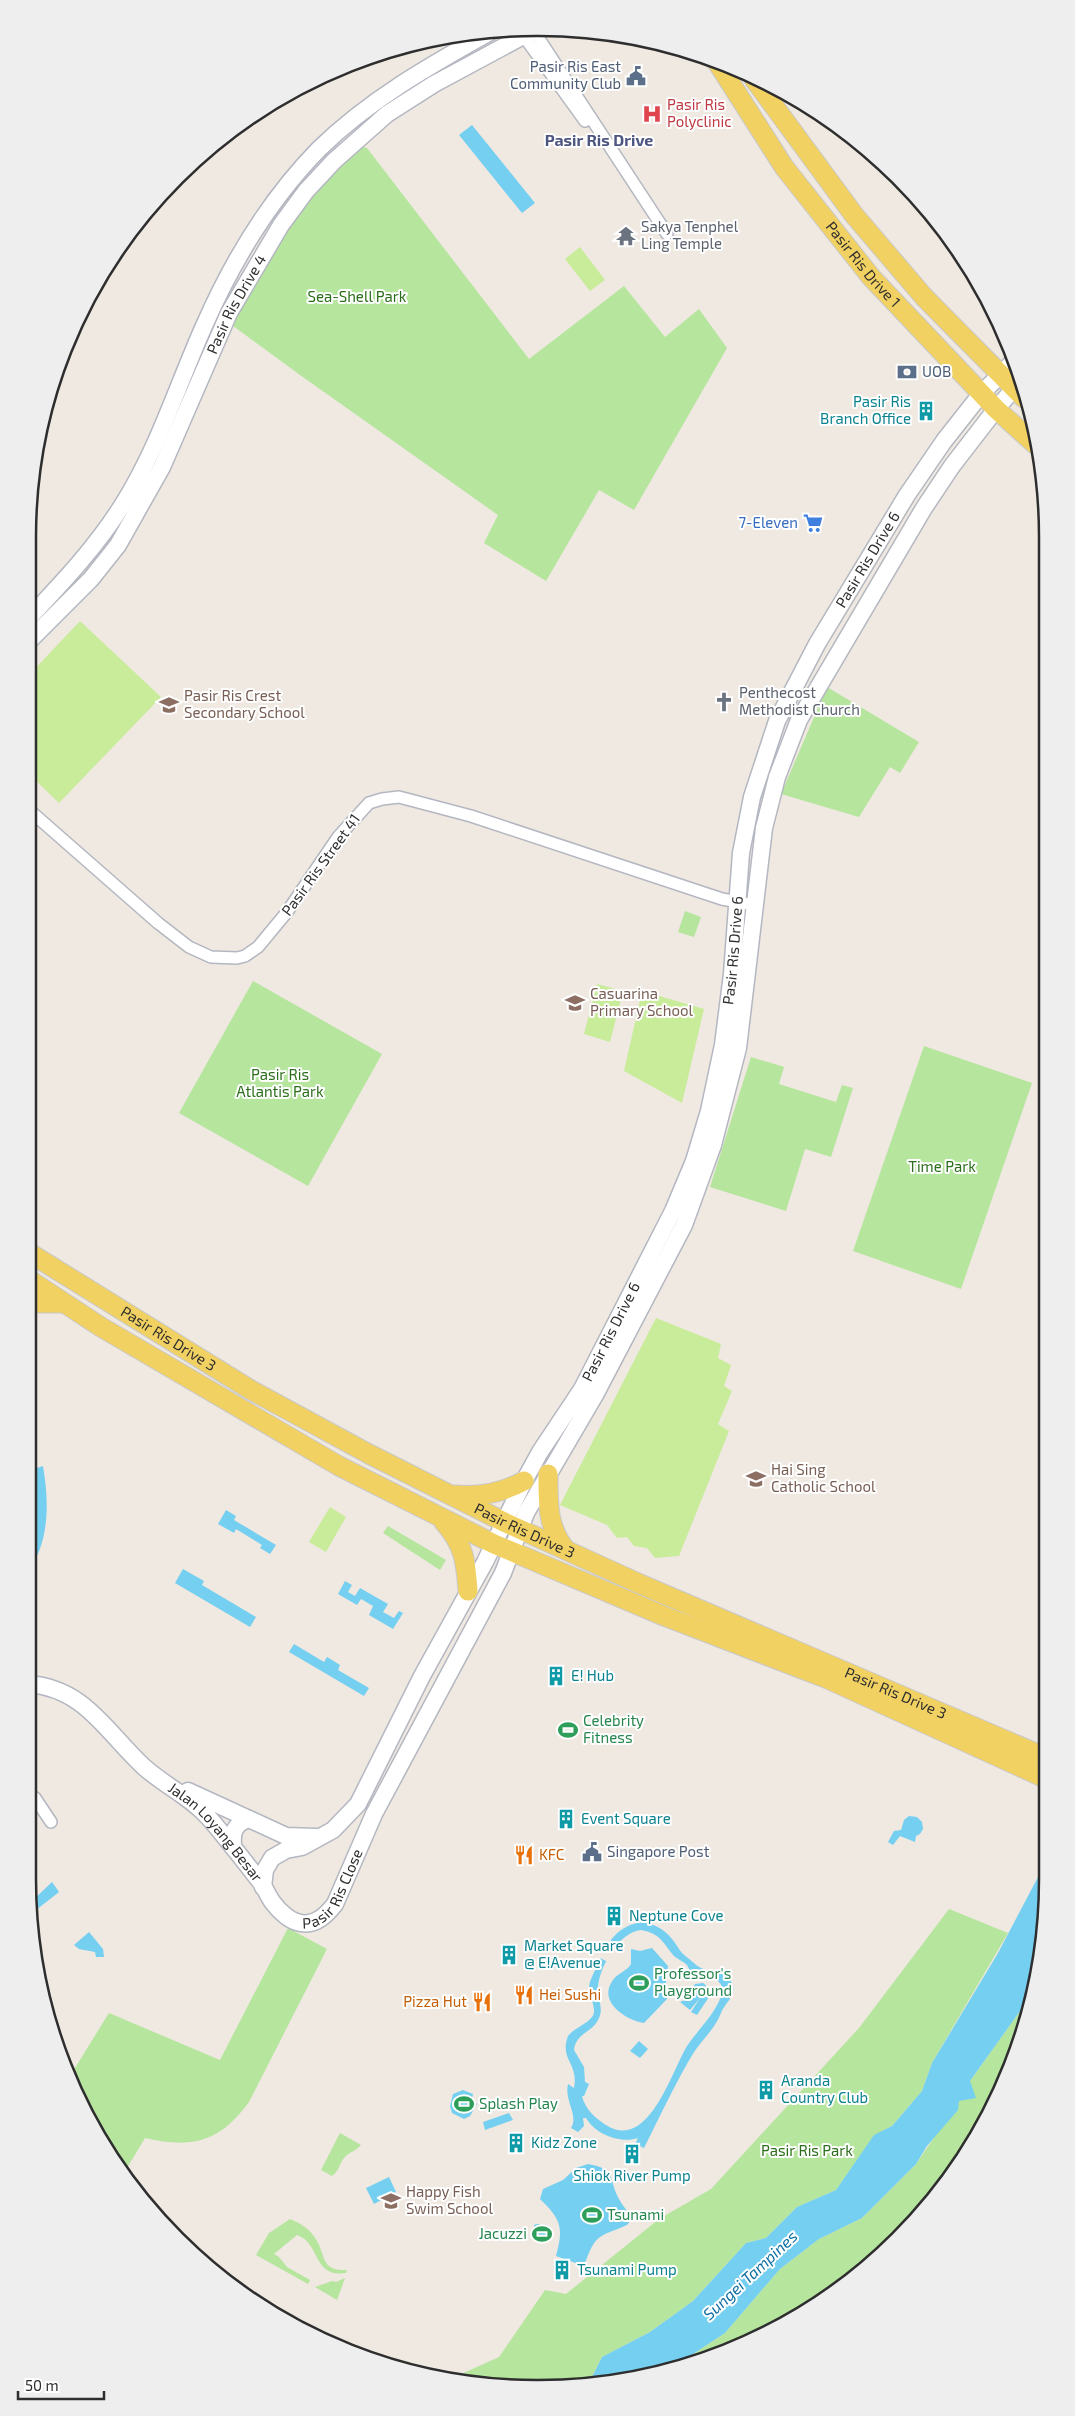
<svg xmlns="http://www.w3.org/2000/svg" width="1075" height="2416" font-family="'Exo 2',sans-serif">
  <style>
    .green { fill: #b6e59e }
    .pitch { fill: #c9ec9a }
    .water { fill: #75cff0; fill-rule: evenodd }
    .pier { fill: #efe9e1 }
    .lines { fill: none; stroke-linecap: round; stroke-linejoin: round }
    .street-casing { stroke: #b4b7c1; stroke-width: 14 }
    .secondary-casing { stroke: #b4b7c1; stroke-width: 19 }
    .primary-casing { stroke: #c9c9c9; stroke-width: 21 }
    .street { stroke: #fff; stroke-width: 11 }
    .secondary { stroke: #fff; stroke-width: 16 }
    .primary { stroke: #f2d163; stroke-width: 19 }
    .labels { text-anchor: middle; stroke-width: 4; stroke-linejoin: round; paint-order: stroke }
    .service-label { font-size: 15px; fill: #4e5e75; stroke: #fff; text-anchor: start }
    .health-label { font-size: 15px; fill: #be3a42; stroke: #fff; text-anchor: start }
    .worship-label { font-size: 15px; fill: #5b616d; stroke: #fff; text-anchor: start }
    .street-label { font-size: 15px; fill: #2e2e2e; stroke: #fff }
    .park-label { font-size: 15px; fill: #2c6e1b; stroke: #fff }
    .culture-label { font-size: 15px; fill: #0d838f; stroke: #fff; text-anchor: start }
    .shop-label { font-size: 15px; fill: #366cbe; stroke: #fff; text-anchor: end }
    .education-label { font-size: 15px; fill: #785e54; stroke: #fff; text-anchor: start }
    .leisure-label { font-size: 15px; fill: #27864d; stroke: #fff; text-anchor: start }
    .food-label { font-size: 15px; fill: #c56008; stroke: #fff; text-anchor: start }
    .neighbourhood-label { font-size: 16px; font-weight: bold; fill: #4d5680; stroke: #fff }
    .water-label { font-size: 16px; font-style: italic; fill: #0d6fa3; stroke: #fff }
    .rim { fill: none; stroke: #2e2e2e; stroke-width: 2.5 }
  </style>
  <rect width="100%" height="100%" fill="#efe9e1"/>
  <!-- green -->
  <g class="green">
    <path d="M357,145L367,148L529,359L624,286L665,337L699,309L727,348L634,510L599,490L546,581L484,543L498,515L300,375L229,323L302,204Z"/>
    <path d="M827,687L919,742L900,773L890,767L859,817L781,794Z"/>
    <path d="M685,911L701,917L694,937L678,932Z"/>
    <path d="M253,981L382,1054L308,1186L179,1113Z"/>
    <path d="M924,1046L1032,1083L961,1289L853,1251Z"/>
    <path d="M751,1057L784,1067L779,1084L836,1102L842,1085L853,1088L831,1157L805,1149L786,1211L710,1187Z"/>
    <path d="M388,1526L446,1560L440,1570L383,1533Z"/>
    <path d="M949,1909L1008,1933L932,2063L922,2091L892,2126L874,2136L836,2190L797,2207L766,2238L746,2243L693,2301L650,2332L602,2357L590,2381L585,2384L537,2388L448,2380L499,2357L545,2290L566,2294L659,2219L711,2189L859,2028Z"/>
    <path d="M288,1928L327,1949L249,2102C220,2142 192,2149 145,2138L124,2173L96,2133L70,2076L104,2021L109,2013L220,2060Z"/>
    <path d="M1033,1993L1009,2073L962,2162L921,2215L848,2283L792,2320L702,2361L669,2370L725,2333L780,2269L819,2239L862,2218L916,2164L959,2101L970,2081Z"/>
    <path d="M340,2133L361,2145C356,2151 349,2152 344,2158C339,2164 340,2170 332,2176L321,2170Z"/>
    <path d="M290,2219C302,2224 310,2229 317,2241C326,2257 321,2271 347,2270L346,2273C312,2278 321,2243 297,2235L274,2254L279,2257L287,2267L310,2280L308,2284L256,2255L269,2233Z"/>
    <path d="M345,2278L337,2300L315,2287L332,2281L336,2282Z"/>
  </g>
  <!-- pitch -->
  <g class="pitch">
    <path d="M580,247L605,280L590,291L565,259Z"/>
    <path d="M80,621L161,697L59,803L28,773V676Z"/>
    <path d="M597,984L623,991L610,1042L584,1034Z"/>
    <path d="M642,991L704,1009L682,1103L624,1071Z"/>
    <path d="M656,1318L721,1344L718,1358L731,1365L724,1386L732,1391L718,1424L729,1431L679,1556L655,1558L647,1548L634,1546L627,1537L617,1538L607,1525L560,1505Z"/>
    <path d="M330,1507L346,1517L326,1552L309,1542Z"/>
  </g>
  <!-- water -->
  <g class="water">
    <path d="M472,125L535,203L522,213L459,135Z"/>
    <path d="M43,1466C49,1501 50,1542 28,1571V1471Z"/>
    <path d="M226,1510L236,1516L234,1520L276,1545L270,1554L260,1548L262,1545L236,1529L234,1533L218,1524Z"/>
    <path d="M183,1569L204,1581L202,1585L256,1617L250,1627L175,1583Z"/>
    <path d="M345,1581L352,1585L348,1592L355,1596L360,1588L388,1604L383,1612L394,1618L399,1611L403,1613L393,1629L369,1615L373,1606L361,1599L357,1605L338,1594Z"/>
    <path d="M294,1644L324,1662L327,1657L340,1665L338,1670L369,1688L364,1696L289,1652Z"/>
    <path d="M909,1816L917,1817L922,1822L923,1829L920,1834L916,1836L915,1842L900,1836L893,1845L888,1842L894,1831L901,1830L904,1820Z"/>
    <path d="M1047,1860L1038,1978L1033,1993L970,2081L976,2098L959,2101L958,2110L927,2146L916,2164L862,2218L819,2239L780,2269L725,2333L669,2370L637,2379L585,2384L590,2381L602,2357L650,2332L693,2301L746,2243L766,2238L797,2207L836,2190L874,2135L892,2126L922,2091L932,2063L998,1953Z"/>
    <path d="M52,1882L59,1892L31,1914L30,1903Z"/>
    <path d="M645,1922C662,1927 670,1934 679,1949C682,1954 691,1960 695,1964C706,1975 728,1968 733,1986C735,1997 724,2004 721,2013C714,2031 700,2041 691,2057C674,2086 659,2118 644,2148L635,2144L638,2138C620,2144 595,2134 586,2118H583L584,2126L578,2132L571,2128C579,2115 564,2101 568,2084L574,2088C579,2063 559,2060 568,2036C574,2028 586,2025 592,2017C598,2010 589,1996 589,1987C590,1979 594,1973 597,1966C607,1943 617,1924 645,1922ZM641,1930C660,1933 663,1943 674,1956C677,1959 683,1961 687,1965C689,1969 690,1972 693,1974C704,1981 719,1974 723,1989C719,2011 699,2028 687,2046C671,2073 648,2152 606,2125C595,2118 585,2109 582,2096H584L589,2084L585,2082L584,2067L574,2050C576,2032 593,2033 599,2018C604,2007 597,1999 598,1988C599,1967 619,1932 641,1930Z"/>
    <path d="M89,1932L103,1949L104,1957H96L95,1952L79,1949L74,1945Z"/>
    <path d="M652,1948L668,1966L666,1980L667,1999L644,2023C625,2020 597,2001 613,1980C618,1973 627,1971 631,1964V1949L640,1951Z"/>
    <path d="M703,1983L710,1989L711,1994L697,2015L691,2012L700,1998L690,2010L680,2002L685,2000L695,1984Z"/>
    <path d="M639,2041L648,2049L640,2058L630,2051Z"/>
    <path d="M463,2090L473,2094L472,2099L477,2104L470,2116L464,2119L452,2113L450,2106L453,2094Z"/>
    <path d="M509,2113L513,2120L485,2130L483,2122Z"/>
    <path d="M588,2164C617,2169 608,2179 619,2199C623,2207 629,2211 631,2220L627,2225C597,2238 596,2233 584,2266L556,2256C564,2228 561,2219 540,2199L543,2189L563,2180L576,2168Z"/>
    <path d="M389,2177L396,2192L374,2204L366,2188Z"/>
    <path d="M537,2224L548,2226L550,2239L548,2241L536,2242L534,2237V2225Z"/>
  </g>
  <!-- pier -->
  <path class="pier" d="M603,1945L615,1951L610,1963L598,1957Z"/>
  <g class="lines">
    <defs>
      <g id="street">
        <path d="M532,28L667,234"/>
        <path d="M520,31L585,121"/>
        <path d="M28,809L158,923L189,947L211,957L237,958L245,956L258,947L287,912L338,837L369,803L382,799L399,797L471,816L722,899L754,905"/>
        <path d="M28,1793L35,1798L51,1822"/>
      </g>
      <g id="secondary">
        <path d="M28,619C63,582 98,545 125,501C159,446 178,384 204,326C232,262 270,199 319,149C369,100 429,66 490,32"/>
        <path id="s1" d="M28,642L91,579L118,545L162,467L229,313L281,225L306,191L334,161L387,114L434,84L538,28"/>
        <path id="s2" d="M28,1684C85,1688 106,1732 144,1767C165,1786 191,1797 210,1819C228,1840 245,1862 262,1884C266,1890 269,1898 274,1904C280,1912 291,1922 301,1923C316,1926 327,1914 335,1904L374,1814L503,1573L526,1513L595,1395L684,1225L713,1145L738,1048L764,828L777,777L799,720L924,508L952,466L996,409L1019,383"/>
        <path d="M188,1791L286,1836L316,1837"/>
        <path d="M233,1847C232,1832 234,1824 249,1819"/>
        <path id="s3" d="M263,1887L265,1870L272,1858L286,1850L302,1847L333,1830L358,1804L422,1676L485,1562L524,1481L540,1452L582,1389L673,1211L694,1161L709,1111L723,1045L732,974L741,853L752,797L777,721L817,644L907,495L944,441L981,394L1014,361"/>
      </g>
      <g id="primary">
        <path id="s4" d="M717,62L784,167L871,277L996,409L1036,445"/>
        <path d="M754,79L854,215L924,297L1024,398"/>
        <path id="s5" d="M28,1252L251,1390L369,1454L504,1522L640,1584L1047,1758"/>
        <path d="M28,1279L101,1327L339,1466L494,1544L664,1616L828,1679L1047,1779"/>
        <path d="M28,1303H63"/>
        <path d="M548,1474C548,1502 547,1528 566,1550"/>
        <path d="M455,1495C480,1497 502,1493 524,1481"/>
        <path d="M444,1522C464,1545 466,1561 468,1591"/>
      </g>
    </defs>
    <!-- street casing -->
    <use href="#street" class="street-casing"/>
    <!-- secondary casing -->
    <use href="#secondary" class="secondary-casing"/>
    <!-- primary casing -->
    <use href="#primary" class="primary-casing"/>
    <!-- street -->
    <use href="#street" class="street"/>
    <!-- secondary -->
    <use href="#secondary" class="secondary"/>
    <!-- primary -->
    <use href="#primary" class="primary"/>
  </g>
  <!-- icons -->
  <defs>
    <symbol id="civic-bare" viewBox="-9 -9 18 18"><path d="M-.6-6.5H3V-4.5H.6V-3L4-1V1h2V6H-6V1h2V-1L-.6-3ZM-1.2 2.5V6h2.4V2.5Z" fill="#5c6f8a" stroke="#fff" stroke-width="2.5" paint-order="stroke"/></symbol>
    <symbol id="hospital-bare" viewBox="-9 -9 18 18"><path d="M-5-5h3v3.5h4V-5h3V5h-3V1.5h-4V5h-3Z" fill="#e0444e" stroke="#fff" stroke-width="2.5" paint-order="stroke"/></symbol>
    <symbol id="temple-bare" viewBox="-9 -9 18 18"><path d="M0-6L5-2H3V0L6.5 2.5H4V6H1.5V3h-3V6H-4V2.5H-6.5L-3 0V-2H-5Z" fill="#6b7280" stroke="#fff" stroke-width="2.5" paint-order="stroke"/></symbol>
    <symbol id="bank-bare" viewBox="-9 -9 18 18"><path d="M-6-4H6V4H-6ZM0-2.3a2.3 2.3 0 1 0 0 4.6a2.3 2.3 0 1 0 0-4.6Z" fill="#5c6f8a" stroke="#fff" stroke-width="2.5" paint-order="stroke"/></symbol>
    <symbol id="building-bare" viewBox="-9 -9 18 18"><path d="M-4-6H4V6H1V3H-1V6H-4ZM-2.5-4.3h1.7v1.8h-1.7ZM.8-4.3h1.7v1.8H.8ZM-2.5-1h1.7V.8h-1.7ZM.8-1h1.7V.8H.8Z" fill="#0f9aa8" stroke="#fff" stroke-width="2.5" paint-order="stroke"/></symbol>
    <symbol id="supermarket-bare" viewBox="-9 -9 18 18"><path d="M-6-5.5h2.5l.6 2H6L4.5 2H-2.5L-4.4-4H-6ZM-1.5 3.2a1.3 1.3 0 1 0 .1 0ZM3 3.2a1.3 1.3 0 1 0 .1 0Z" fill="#3f7fe0" stroke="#fff" stroke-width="2.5" paint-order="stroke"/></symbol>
    <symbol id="church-bare" viewBox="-9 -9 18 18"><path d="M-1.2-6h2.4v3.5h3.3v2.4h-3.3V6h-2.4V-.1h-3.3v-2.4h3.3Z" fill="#6b7280" stroke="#fff" stroke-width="2.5" paint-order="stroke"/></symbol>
    <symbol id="school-bare" viewBox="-9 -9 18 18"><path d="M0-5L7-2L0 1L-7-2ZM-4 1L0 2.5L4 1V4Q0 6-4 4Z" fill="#8d6e63" stroke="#fff" stroke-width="2.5" paint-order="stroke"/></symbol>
    <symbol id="stadium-bare" viewBox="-9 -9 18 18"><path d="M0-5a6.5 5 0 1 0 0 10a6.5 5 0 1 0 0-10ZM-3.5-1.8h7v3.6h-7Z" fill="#2e9e5b" stroke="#fff" stroke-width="2.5" paint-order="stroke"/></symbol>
    <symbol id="restaurant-bare" viewBox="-9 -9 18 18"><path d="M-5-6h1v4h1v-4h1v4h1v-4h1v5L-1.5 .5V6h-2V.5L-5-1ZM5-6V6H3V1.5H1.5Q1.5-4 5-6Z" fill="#e8710a" stroke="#fff" stroke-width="2.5" paint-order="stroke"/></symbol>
  </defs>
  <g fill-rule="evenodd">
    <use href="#civic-bare" x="622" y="62" width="28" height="28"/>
    <use href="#hospital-bare" x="638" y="100" width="28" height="28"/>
    <use href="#temple-bare" x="612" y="222" width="28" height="28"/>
    <use href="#bank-bare" x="893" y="358" width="28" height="28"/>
    <use href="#building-bare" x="912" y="397" width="28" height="28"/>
    <use href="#supermarket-bare" x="799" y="509" width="28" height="28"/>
    <use href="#church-bare" x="710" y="688" width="28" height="28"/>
    <use href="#school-bare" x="155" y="691" width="28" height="28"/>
    <use href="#school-bare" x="561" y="989" width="28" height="28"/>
    <use href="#school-bare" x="742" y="1465" width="28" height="28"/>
    <use href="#building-bare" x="542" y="1662" width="28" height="28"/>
    <use href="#stadium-bare" x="554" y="1716" width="28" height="28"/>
    <use href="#building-bare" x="552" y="1805" width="28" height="28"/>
    <use href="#civic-bare" x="578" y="1838" width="28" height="28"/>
    <use href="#restaurant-bare" x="510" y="1841" width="28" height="28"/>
    <use href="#building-bare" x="600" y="1902" width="28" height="28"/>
    <use href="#building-bare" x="495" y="1941" width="28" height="28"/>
    <use href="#stadium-bare" x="625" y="1969" width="28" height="28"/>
    <use href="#restaurant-bare" x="510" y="1981" width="28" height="28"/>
    <use href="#restaurant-bare" x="468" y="1988" width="28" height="28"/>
    <use href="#building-bare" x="752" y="2076" width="28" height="28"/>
    <use href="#stadium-bare" x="450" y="2090" width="28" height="28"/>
    <use href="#building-bare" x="502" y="2129" width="28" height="28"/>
    <use href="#building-bare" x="618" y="2140" width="28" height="28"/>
    <use href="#school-bare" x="377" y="2187" width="28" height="28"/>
    <use href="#stadium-bare" x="578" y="2201" width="28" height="28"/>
    <use href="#stadium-bare" x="528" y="2220" width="28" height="28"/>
    <use href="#building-bare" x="548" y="2256" width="28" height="28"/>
  </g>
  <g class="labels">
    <!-- service labels -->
    <g class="service-label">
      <text x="621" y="72" text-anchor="end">Pasir Ris East<tspan x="621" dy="17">Community Club</tspan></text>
      <text x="922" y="377">UOB</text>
      <text x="607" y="1857">Singapore Post</text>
    </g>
    <!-- health labels -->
    <g class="health-label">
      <text x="667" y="110">Pasir Ris<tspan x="667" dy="17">Polyclinic</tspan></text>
    </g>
    <!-- worship labels -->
    <g class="worship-label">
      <text x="641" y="232">Sakya Tenphel<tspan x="641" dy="17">Ling Temple</tspan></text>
      <text x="739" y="698">Penthecost<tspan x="739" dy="17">Methodist Church</tspan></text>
    </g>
    <!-- street labels -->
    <g class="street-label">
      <text dy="5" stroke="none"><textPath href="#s4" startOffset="250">Pasir Ris Drive 1</textPath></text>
      <text dy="5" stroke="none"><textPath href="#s1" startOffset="401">Pasir Ris Drive 4</textPath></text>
      <text dy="5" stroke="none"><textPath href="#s3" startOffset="1496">Pasir Ris Drive 6</textPath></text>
      <text transform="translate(321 865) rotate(-54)" y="5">Pasir Ris Street 41</text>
      <text dy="5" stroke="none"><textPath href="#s3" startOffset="1076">Pasir Ris Drive 6</textPath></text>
      <text dy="5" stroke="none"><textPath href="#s3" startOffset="671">Pasir Ris Drive 6</textPath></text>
      <text dy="5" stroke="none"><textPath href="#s5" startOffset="165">Pasir Ris Drive 3</textPath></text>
      <text dy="5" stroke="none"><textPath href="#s5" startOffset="570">Pasir Ris Drive 3</textPath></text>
      <text dy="5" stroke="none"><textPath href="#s5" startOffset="975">Pasir Ris Drive 3</textPath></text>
      <text dy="5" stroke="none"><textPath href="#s2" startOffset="244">Jalan Loyang Besar</textPath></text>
      <text dy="5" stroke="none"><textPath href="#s2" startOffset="422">Pasir Ris Close</textPath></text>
    </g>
    <!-- park labels -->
    <g class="park-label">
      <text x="357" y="302">Sea-Shell Park</text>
      <text x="280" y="1080">Pasir Ris<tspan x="280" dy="17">Atlantis Park</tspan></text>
      <text x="942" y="1172">Time Park</text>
      <text x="807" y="2156">Pasir Ris Park</text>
    </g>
    <!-- culture labels -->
    <g class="culture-label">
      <text x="911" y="407" text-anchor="end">Pasir Ris<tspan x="911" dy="17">Branch Office</tspan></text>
      <text x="571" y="1681">E! Hub</text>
      <text x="581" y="1824">Event Square</text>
      <text x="629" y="1921">Neptune Cove</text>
      <text x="524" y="1951">Market Square<tspan x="524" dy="17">@ E!Avenue</tspan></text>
      <text x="781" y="2086">Aranda<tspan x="781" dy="17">Country Club</tspan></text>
      <text x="531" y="2148">Kidz Zone</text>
      <text x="632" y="2181" text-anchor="middle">Shiok River Pump</text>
      <text x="577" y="2275">Tsunami Pump</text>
    </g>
    <!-- shop labels -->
    <g class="shop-label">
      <text x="798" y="528">7-Eleven</text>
    </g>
    <!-- education labels -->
    <g class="education-label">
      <text x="184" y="701">Pasir Ris Crest<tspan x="184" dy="17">Secondary School</tspan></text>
      <text x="590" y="999">Casuarina<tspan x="590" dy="17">Primary School</tspan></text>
      <text x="771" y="1475">Hai Sing<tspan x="771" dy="17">Catholic School</tspan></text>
      <text x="406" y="2197">Happy Fish<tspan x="406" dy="17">Swim School</tspan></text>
    </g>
    <!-- leisure labels -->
    <g class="leisure-label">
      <text x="583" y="1726">Celebrity<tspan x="583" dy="17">Fitness</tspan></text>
      <text x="654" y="1979">Professor's<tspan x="654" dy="17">Playground</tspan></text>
      <text x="479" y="2109">Splash Play</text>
      <text x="607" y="2220">Tsunami</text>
      <text x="527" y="2239" text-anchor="end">Jacuzzi</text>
    </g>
    <!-- food labels -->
    <g class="food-label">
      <text x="539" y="1860">KFC</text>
      <text x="539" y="2000">Hei Sushi</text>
      <text x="467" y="2007" text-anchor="end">Pizza Hut</text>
    </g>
    <!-- neighbourhood labels -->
    <g class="neighbourhood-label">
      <text x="599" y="146">Pasir Ris Drive</text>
    </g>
    <!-- water labels -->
    <g class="water-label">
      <text transform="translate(750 2275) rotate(-43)" y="6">Sungei Tampines</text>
    </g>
  </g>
  <!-- crop -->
  <path d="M0 0H1075V2416H0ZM537 36H538A501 501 0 0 1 1039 537V1879A501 501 0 0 1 538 2380H537A501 501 0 0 1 36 1879V537A501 501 0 0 1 537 36Z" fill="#eee" fill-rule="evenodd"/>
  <path class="rim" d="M537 36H538A501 501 0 0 1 1039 537V1879A501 501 0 0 1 538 2380H537A501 501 0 0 1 36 1879V537A501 501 0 0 1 537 36Z"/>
  <!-- scale -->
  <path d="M18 2391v8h86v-8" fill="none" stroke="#2e2e2e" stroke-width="2.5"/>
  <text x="25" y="2391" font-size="15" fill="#2e2e2e" stroke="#ffffff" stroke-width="4" paint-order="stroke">50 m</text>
</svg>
